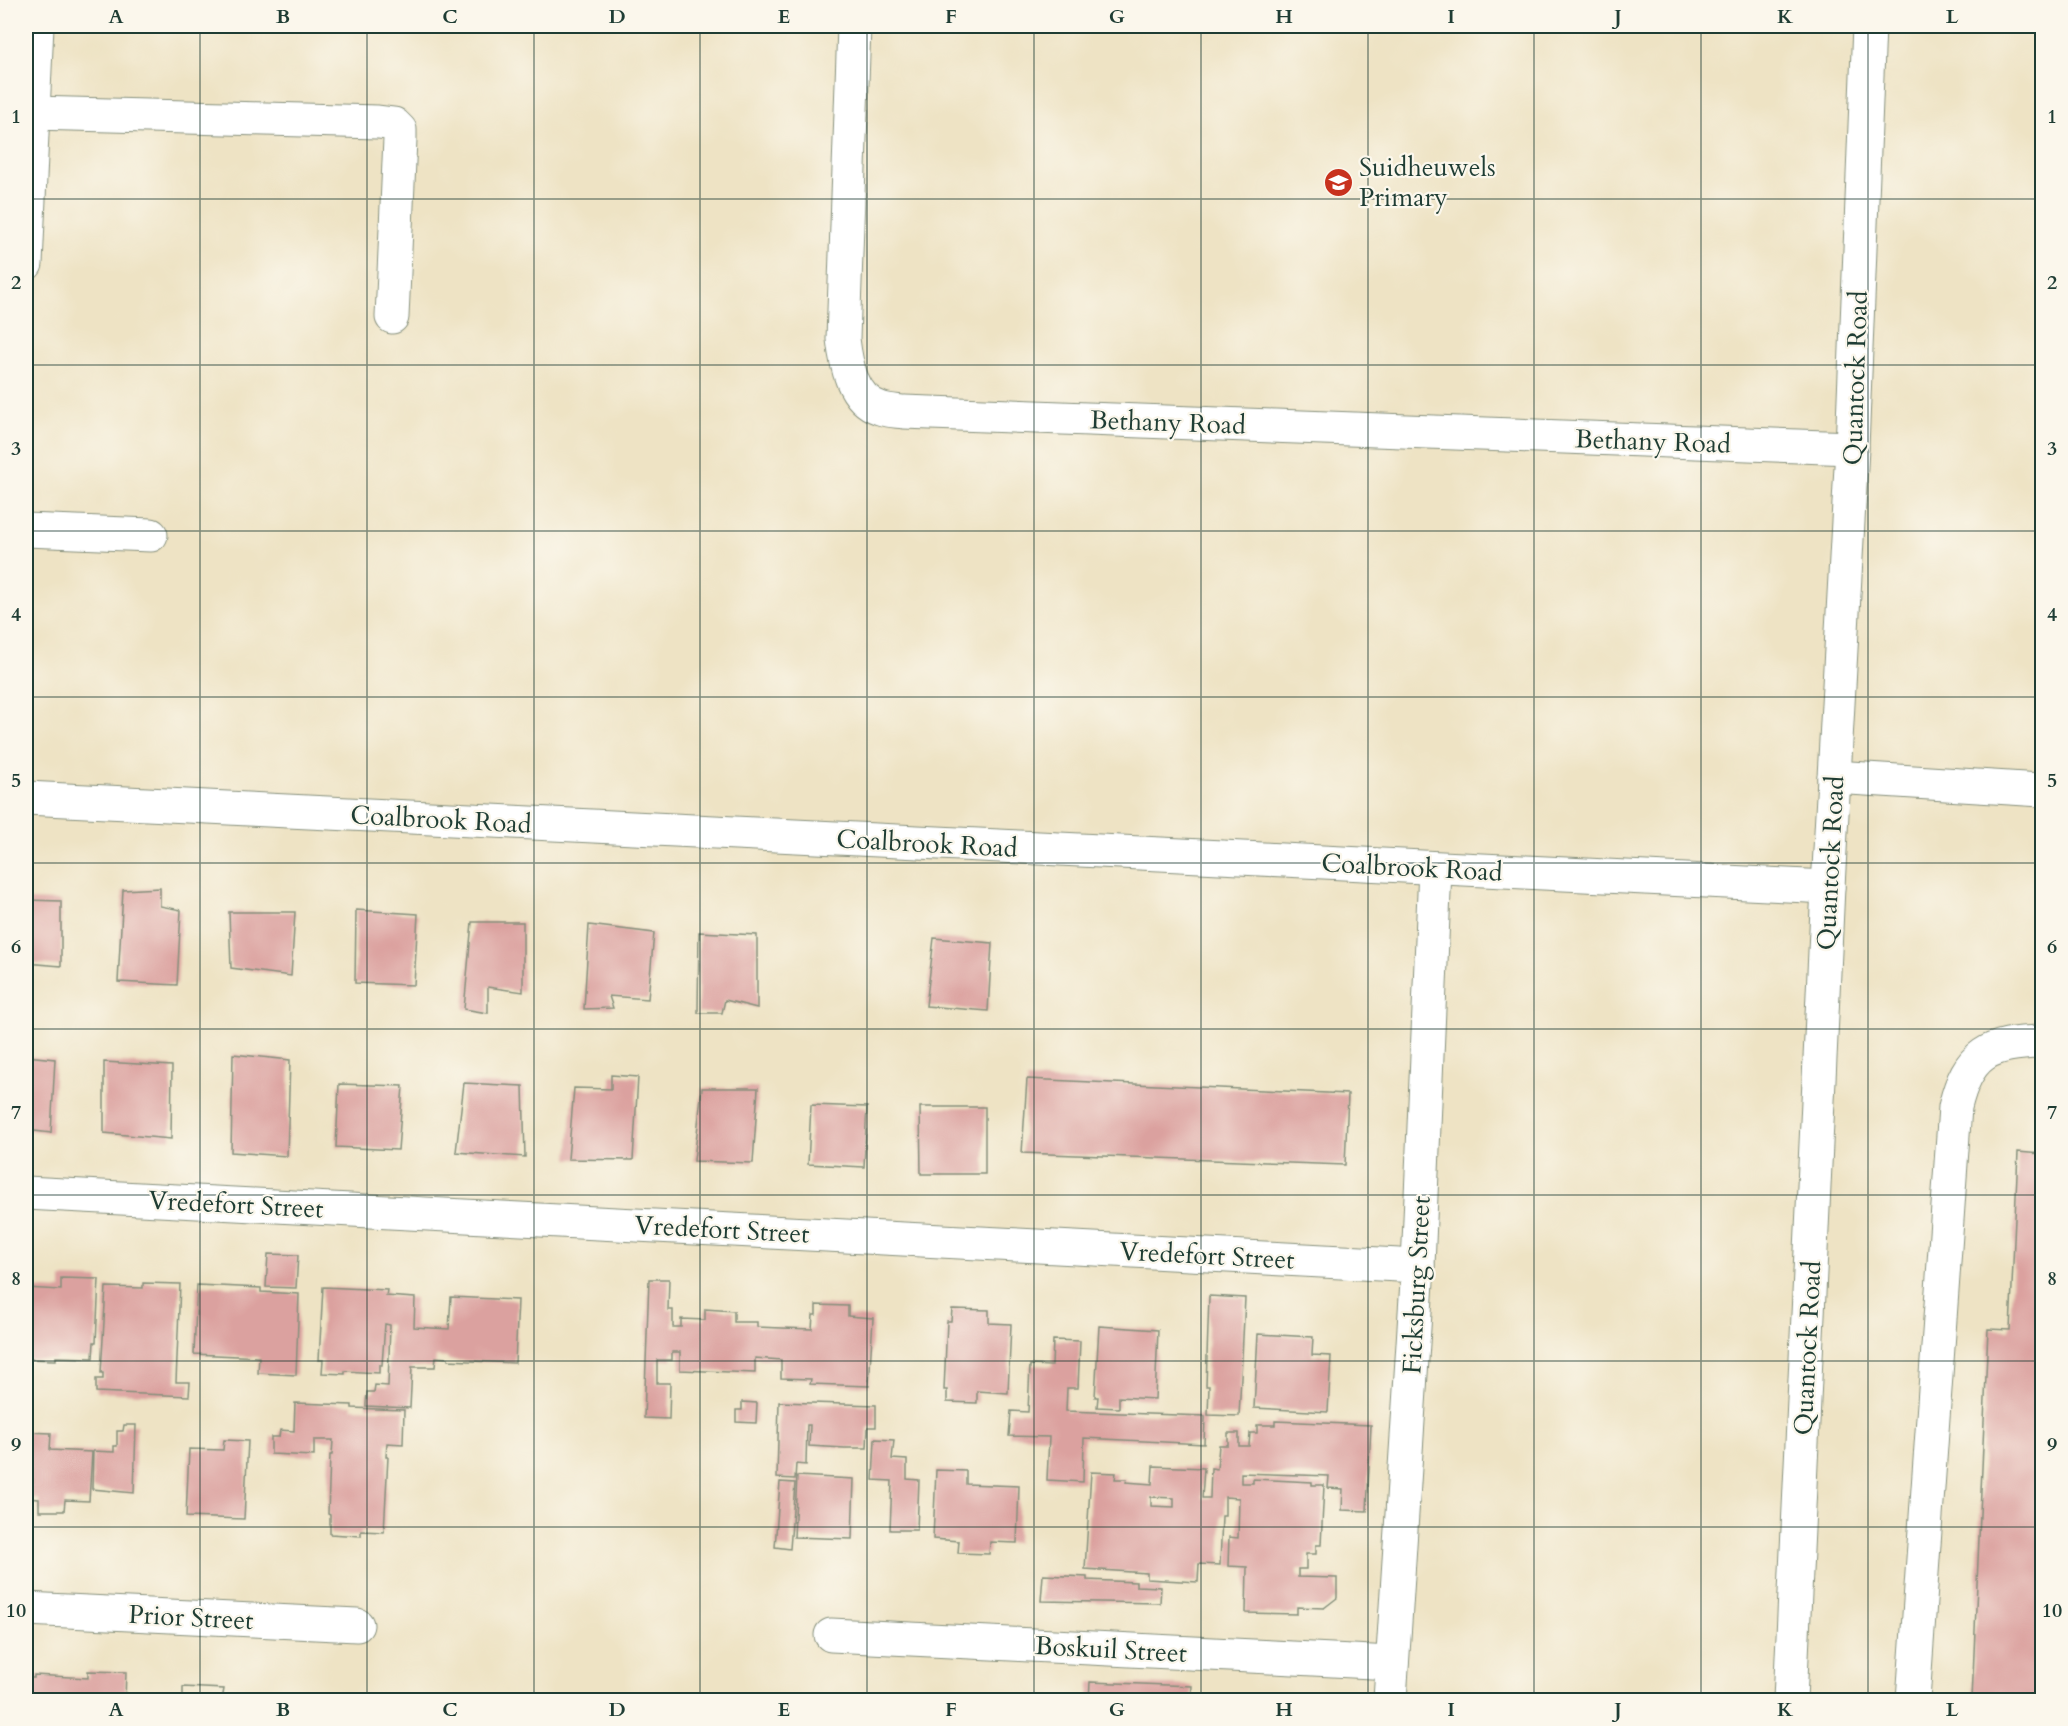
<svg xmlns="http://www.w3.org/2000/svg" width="2068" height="1726" font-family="Cardo,serif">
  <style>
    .building { fill: #dba19f; fill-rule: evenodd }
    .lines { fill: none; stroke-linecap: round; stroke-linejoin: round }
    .minor-casing { stroke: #86907c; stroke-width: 35 }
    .minor { stroke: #fff; stroke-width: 33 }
    .grid { fill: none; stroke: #1f3d34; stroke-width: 1.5; stroke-opacity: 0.55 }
    .labels { text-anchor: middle; stroke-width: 4.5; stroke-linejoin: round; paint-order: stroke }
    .poi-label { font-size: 26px; fill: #1f3d34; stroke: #fbf7ec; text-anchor: start }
    .street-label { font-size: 26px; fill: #1f3d34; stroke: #fbf7ec }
    .neatline { fill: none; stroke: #1f3d34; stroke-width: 2 }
    .grid-label { font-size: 20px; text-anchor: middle; font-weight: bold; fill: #1f3d34 }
  </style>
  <rect width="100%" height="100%" fill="#fbf7ec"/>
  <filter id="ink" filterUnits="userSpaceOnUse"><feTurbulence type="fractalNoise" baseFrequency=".0167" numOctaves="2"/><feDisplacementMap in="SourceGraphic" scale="12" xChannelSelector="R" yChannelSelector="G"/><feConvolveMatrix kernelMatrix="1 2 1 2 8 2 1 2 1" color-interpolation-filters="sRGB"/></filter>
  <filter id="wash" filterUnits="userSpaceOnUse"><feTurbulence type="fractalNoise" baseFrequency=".008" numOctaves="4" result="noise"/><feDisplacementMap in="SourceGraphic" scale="24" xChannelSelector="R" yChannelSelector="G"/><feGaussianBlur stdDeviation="1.35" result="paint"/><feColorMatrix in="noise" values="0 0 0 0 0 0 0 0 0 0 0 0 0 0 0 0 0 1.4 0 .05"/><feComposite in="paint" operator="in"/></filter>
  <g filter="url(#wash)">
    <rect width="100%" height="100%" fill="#eee3c4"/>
    <g id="blocks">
      <!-- building -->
      <g class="building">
        <path d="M160,888V906L181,910L177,985L118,982L123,890Z"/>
        <path d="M26,900L61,901V966L26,963Z"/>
        <path d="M356,910L418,914L414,985L355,983Z"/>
        <path d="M229,912H295L291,976L231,968Z"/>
        <path d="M472,922H523V992L488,987V1013L464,1009Z"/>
        <path d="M589,925L654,933L648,999L609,996L613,1008L584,1009Z"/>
        <path d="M699,932L757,935V1008L725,1000L722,1013H698Z"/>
        <path d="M934,938L992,943L988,1011L926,1006Z"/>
        <path d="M233,1054L290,1060L287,1156L231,1152Z"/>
        <path d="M26,1056L55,1059L51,1133L26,1130Z"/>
        <path d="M104,1062L172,1066L171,1139L104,1133Z"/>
        <path d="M611,1075L638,1077L633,1160L568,1159L574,1088L611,1089Z"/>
        <path d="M1027,1079L1348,1094L1345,1165L1022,1153Z"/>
        <path d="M464,1083L523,1086L525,1157L456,1152Z"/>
        <path d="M339,1084L403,1086L398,1150L336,1147Z"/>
        <path d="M702,1088H758L753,1163L694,1161Z"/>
        <path d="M811,1105L867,1107L864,1167L808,1164Z"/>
        <path d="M920,1107H985V1174H921Z"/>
        <path d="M2018,1152L2042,1154V1700H1972L1988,1329L2010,1330Z"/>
        <path d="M268,1254L298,1255L296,1288L266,1287Z"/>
        <path d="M61,1278L99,1279L96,1342H94L93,1358L56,1357V1360L26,1359V1288L61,1290Z"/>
        <path d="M649,1279H669L668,1310H673V1327H681V1319L705,1320V1309L734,1311V1322H757V1327L782,1328L812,1329L813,1315H816V1305L848,1306V1316L873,1318L869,1386L810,1384L811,1379L781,1378V1360L755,1358V1373L680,1370V1352H672V1360H657V1383H670L669,1419L644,1418Z"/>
        <path d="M143,1283L180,1284L176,1382H190L189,1396L96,1392V1379H103V1373H101L106,1287L143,1288Z"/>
        <path d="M197,1285L261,1288V1292L299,1294L296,1375L258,1373L259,1357L194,1354Z"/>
        <path d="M323,1287L387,1290L386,1296L415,1298L414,1327L449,1329L451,1297L518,1300L515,1363L448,1360V1358L436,1357L435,1367H412L410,1408L366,1406L367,1392H374L375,1385L388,1386L390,1325L385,1324L382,1365H379V1373L345,1371V1374L322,1373L323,1360H319Z"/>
        <path d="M1209,1296L1245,1298L1239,1416L1208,1415L1209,1386H1206Z"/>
        <path d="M952,1309L989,1310V1323L1011,1324L1008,1393L977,1391V1403L947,1402V1390H944L947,1321H951Z"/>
        <path d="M1099,1326L1158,1330L1155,1399L1119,1397V1408L1097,1407L1098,1397H1095Z"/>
        <path d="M1258,1334L1313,1337L1312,1355L1331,1356L1328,1412L1254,1408Z"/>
        <path d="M1053,1340L1080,1341L1078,1388H1067L1066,1411L1205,1416L1204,1444L1084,1438L1083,1482L1047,1480L1049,1437L1009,1436L1011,1411L1028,1412L1030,1365L1052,1366Z"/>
        <path d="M742,1402L757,1403L756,1423L736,1422V1410H742Z"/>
        <path d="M779,1402L876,1405V1427H868L867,1448H845L809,1446L810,1425H807L806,1465L796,1464L795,1479L777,1478Z"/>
        <path d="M295,1403L352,1405V1408L404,1410L403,1444L387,1443L386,1457H388L384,1532L361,1531V1536L330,1534V1515L328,1514L330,1455H332L333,1440H314V1456L271,1454V1437H279L280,1430L294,1431Z"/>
        <path d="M1275,1421L1371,1425L1367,1511L1342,1510L1343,1489L1328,1488L1329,1476L1241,1473V1483H1253V1479L1312,1482V1485H1324L1321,1545H1316V1554H1306V1569H1298V1577L1337,1578V1598L1324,1608L1297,1607V1614L1246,1613L1247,1567L1228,1566L1229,1537L1238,1538L1239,1498L1225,1497V1516H1222L1220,1565L1199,1564L1198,1582L1147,1579V1573L1085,1569L1091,1472L1116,1473L1115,1479H1127L1126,1482L1152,1484L1153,1466L1204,1468L1202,1498H1210L1211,1468L1217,1469L1219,1445H1228V1433H1239V1446H1249L1250,1433H1257V1425H1275ZM1151,1497L1174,1498V1507L1151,1506Z"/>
        <path d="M124,1425H136L134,1493L92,1489L93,1451L114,1452V1446H117V1431H123Z"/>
        <path d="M26,1432L51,1433L50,1450L92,1452L89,1501L65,1500L64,1511H39V1499L26,1498Z"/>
        <path d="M875,1439L894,1440L892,1459L907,1460V1479L919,1480L917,1530H890L892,1481L873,1480Z"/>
        <path d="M224,1440L248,1441L244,1519L186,1517L189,1449L223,1450Z"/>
        <path d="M936,1470L966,1471V1484L1019,1486L1017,1543L990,1542L989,1554L958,1553L959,1541L933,1539Z"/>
        <path d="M797,1476L854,1479L852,1539L794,1537Z"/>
        <path d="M780,1482L795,1483L790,1549L775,1547Z"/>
        <path d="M1043,1575L1087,1577V1580L1136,1582V1586L1161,1587L1160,1603L1041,1601Z"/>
        <path d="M88,1671L126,1672L125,1700H26V1678H34V1675L88,1678Z"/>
        <path d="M1090,1682L1192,1686L1191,1700H1089Z"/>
        <path d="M183,1687L224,1689L222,1700H183Z"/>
      </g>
    </g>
  </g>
  <g filter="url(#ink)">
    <use href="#blocks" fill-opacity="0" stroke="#86907c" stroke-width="1.5"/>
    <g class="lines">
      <defs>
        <g id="minor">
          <path d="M854,26L843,339C846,364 852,399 880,408C887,411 897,411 904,412L1852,448"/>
          <path d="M33,113L378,122L394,124L400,130V139L392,317"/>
          <path d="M26,264L37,26"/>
          <path d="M26,530L151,535"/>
          <path d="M1834,777L2042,790"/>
          <path d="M26,798L1828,887"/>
          <path d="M26,1193L1418,1266"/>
          <path d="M26,1609L357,1625"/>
          <path d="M831,1635L1392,1663"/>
          <path d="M1390,1700L1418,1266L1435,869"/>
          <path d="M1790,1700L1828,887L1852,448L1869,26"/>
          <path d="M1913,1700L1955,1107C1968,1053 1989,1043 2042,1042"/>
        </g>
      </defs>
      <!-- minor casing -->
      <use href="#minor" class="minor-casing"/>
      <!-- minor -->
      <use href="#minor" class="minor"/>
    </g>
  </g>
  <!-- grid -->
  <path class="grid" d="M200,26V1700M367,26V1700M534,26V1700M700,26V1700M867,26V1700M1034,26V1700M1201,26V1700M1368,26V1700M1534,26V1700M1701,26V1700M1868,26V1700M26,199H2042M26,365H2042M26,531H2042M26,697H2042M26,863H2042M26,1029H2042M26,1195H2042M26,1361H2042M26,1527H2042"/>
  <!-- icons -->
  <defs>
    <symbol id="school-disc" viewBox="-11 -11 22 22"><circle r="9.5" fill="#c8321e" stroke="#fbf7ec"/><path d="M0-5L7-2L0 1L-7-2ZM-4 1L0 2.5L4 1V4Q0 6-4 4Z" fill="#fff"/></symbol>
  </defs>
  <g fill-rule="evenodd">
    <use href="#school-disc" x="1322" y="166" width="33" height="33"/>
  </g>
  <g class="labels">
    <!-- poi labels -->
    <g class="poi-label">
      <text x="1359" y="176">Suidheuwels<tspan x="1359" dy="30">Primary</tspan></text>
    </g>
    <!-- street labels -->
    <g class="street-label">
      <text transform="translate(1855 378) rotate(-88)" y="9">Quantock Road</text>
      <text transform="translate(1168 422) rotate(2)" y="9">Bethany Road</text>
      <text transform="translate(1653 441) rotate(2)" y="9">Bethany Road</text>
      <text transform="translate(441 819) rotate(3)" y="9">Coalbrook Road</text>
      <text transform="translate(927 843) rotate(3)" y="9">Coalbrook Road</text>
      <text transform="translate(1830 863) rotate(-87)" y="9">Quantock Road</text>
      <text transform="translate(1412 867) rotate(3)" y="9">Coalbrook Road</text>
      <text transform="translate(236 1204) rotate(3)" y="9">Vredefort Street</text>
      <text transform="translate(722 1229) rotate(3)" y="9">Vredefort Street</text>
      <text transform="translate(1207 1255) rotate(3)" y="9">Vredefort Street</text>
      <text transform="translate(1416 1285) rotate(-87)" y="9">Ficksburg Street</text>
      <text transform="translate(1807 1348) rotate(-87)" y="9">Quantock Road</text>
      <text transform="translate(191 1617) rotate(3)" y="9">Prior Street</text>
      <text transform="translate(1111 1649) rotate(3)" y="9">Boskuil Street</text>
    </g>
  </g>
  <!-- margin -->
  <rect width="2068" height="1726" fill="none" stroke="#fbf7ec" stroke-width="66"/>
  <rect x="33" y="33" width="2002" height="1660" class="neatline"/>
  <g class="grid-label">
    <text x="116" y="23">A</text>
    <text x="283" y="23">B</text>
    <text x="450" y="23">C</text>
    <text x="617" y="23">D</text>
    <text x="784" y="23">E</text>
    <text x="951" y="23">F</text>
    <text x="1117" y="23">G</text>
    <text x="1284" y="23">H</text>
    <text x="1451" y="23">I</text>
    <text x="1618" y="23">J</text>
    <text x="1785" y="23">K</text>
    <text x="1952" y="23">L</text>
    <text x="16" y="123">1</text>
    <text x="2052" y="123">1</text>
    <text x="16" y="289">2</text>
    <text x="2052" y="289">2</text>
    <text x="16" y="455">3</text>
    <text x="2052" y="455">3</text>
    <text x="16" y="621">4</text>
    <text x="2052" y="621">4</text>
    <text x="16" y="787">5</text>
    <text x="2052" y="787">5</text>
    <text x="16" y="953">6</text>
    <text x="2052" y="953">6</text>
    <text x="16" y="1119">7</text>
    <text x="2052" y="1119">7</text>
    <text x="16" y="1285">8</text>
    <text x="2052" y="1285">8</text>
    <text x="16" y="1451">9</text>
    <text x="2052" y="1451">9</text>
    <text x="16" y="1617">10</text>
    <text x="2052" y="1617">10</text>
    <text x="116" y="1716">A</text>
    <text x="283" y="1716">B</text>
    <text x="450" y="1716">C</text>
    <text x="617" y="1716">D</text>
    <text x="784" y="1716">E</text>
    <text x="951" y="1716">F</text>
    <text x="1117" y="1716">G</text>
    <text x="1284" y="1716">H</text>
    <text x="1451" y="1716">I</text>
    <text x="1618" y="1716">J</text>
    <text x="1785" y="1716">K</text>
    <text x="1952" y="1716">L</text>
  </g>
</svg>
